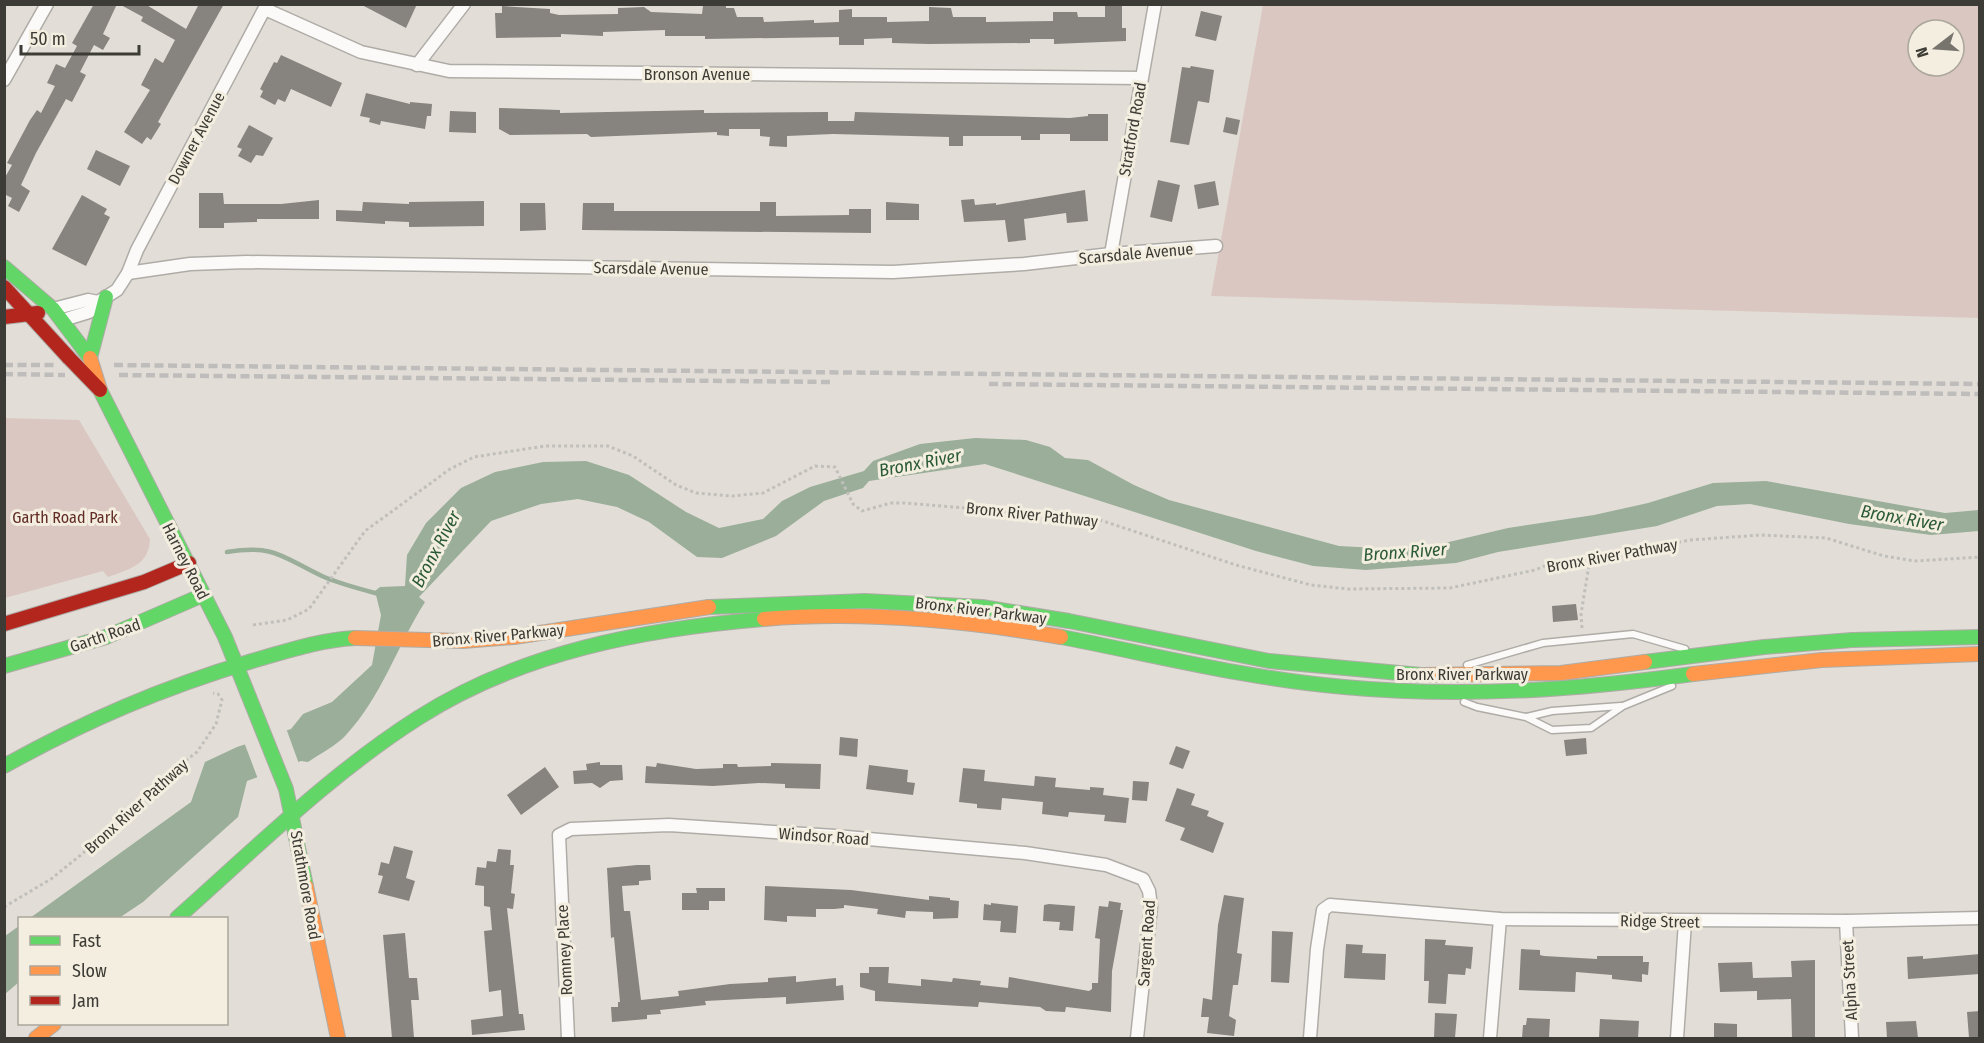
<svg xmlns="http://www.w3.org/2000/svg" width="1984" height="1043" font-family="'Fira Sans Condensed',sans-serif">
  <style>
    .green { fill: #dbc7c1; fill-rule: evenodd }
    .water { fill: #9bae9a }
    .pier { fill: #e2ded7 }
    .lines { fill: none; stroke-linecap: round; stroke-linejoin: round }
    .stream { stroke: #9bae9a; stroke-width: 4.5 }
    .building { fill: #87837e }
    .lane-casing { stroke: #afaca7; stroke-width: 9 }
    .street-casing { stroke: #afaca7; stroke-width: 15 }
    .fast-casing { stroke: #afaca7; stroke-width: 16 }
    .slow-casing { stroke: #afaca7; stroke-width: 16 }
    .jam-casing { stroke: #afaca7; stroke-width: 16 }
    .path { stroke: #c1bfbc; stroke-width: 3; stroke-dasharray: 3 3; stroke-linecap: butt }
    .lane { stroke: #fbfaf9; stroke-width: 6 }
    .street { stroke: #fbfaf9; stroke-width: 12 }
    .fast { stroke: #63d668; stroke-width: 14 }
    .slow { stroke: #ff974d; stroke-width: 14 }
    .jam { stroke: #b3261e; stroke-width: 14 }
    .rail { stroke: #bebdbb; stroke-width: 4.5; stroke-dasharray: 9 4.5; stroke-linecap: butt }
    .slow-bridge-casing { stroke: #afaca7; stroke-width: 16; stroke-linecap: butt }
    .jam-bridge-casing { stroke: #afaca7; stroke-width: 16; stroke-linecap: butt }
    .slow-bridge { stroke: #ff974d; stroke-width: 14 }
    .jam-bridge { stroke: #b3261e; stroke-width: 14 }
    .labels { text-anchor: middle; stroke-width: 6; stroke-linejoin: round; paint-order: stroke }
    .street-label { font-size: 16px; fill: #3d3b35; stroke: #f3eedf }
    .park-label { font-size: 16px; fill: #622c26; stroke: #f3eedf }
    .water-label { font-size: 18px; font-style: italic; fill: #2b5a36; stroke: #f3eedf }
  </style>
  <rect width="100%" height="100%" fill="#e2ded7"/>
  <!-- green -->
  <g class="green">
    <path d="M1263,5H1979V318L1211,296ZM1918,30H1954V66H1918Z"/>
    <path d="M4,418L79,420L150,539C149,565 130,569 108,577L103,571L5,598Z"/>
  </g>
  <!-- water -->
  <g class="water">
    <path d="M975,438L1026,440L1050,447L1065,458L1088,460L1134,485L1169,500L1339,546L1396,549L1432,546L1508,528L1594,515L1648,503L1713,483L1766,481L1945,513L1979,510V531L1931,535L1849,524L1750,504L1717,506L1657,526L1498,552L1456,563L1366,570L1313,566L1256,551L985,464L869,481L863,488L824,501L776,536L722,558L697,557L649,522L617,507L578,499L541,504L491,521L419,597L425,602C397,646 382,696 346,735C336,746 321,753 308,762L301,761L247,781L238,817L143,902L119,918H30L191,802L205,762L237,747L291,729L303,714L332,702L372,665L381,615L375,591L380,587L405,586L407,555L426,523L461,488L495,472L543,462L586,461L629,475L686,512L719,528L763,519L782,501L810,487L864,471L873,461L920,444Z"/>
    <path d="M19,926V982L5,994V936Z"/>
  </g>
  <!-- pier -->
  <path class="pier" d="M286,728L299,764L258,779L244,742Z"/>
  <g class="lines">
    <!-- stream -->
    <path class="stream" d="M227,552C274,544 282,557 322,576C340,584 360,589 379,594"/>
  </g>
  <!-- building -->
  <g class="building">
    <path d="M94,4H117L103,34L110,38L103,50L94,45L80,72L86,75L72,102L66,99L36,153L21,185L30,191L19,212L8,206L12,198L4,194V179L12,165L7,163L30,120L37,110L41,113L55,86L47,83L56,64L65,68L77,46L72,43Z"/>
    <path d="M119,4H145L186,29L199,4H224L158,122L161,124L151,140L147,137L142,144L124,132L150,90L141,85L155,58L163,63L175,40L141,21L143,17Z"/>
    <path d="M360,4H417L406,28Z"/>
    <path d="M1105,4H1122V28H1126V41L1054,44V39H1030V43L929,44L892,43V38L864,39V45H839V37L705,39V36H665V30L603,32V36L561,34V37L496,38L495,13H502V6L550,9V13L559,15L618,14V8L644,7L651,12L702,14L703,6H726V8H734L737,17H763L764,22L814,20V23L839,22V10L852,9V17H887V22L929,21V7L951,8L953,17H986V22L1053,21V12H1077L1078,17H1105Z"/>
    <path d="M1201,11L1222,16L1216,41L1195,36Z"/>
    <path d="M281,55L342,83L331,107L291,89L285,102L278,99L275,105L260,97L263,91L260,89L274,62L277,63Z"/>
    <path d="M1191,66L1214,70L1209,103L1198,101L1189,145L1170,142L1182,67L1190,68Z"/>
    <path d="M366,93L410,104V102L432,104L431,116H427L425,129L381,121L380,125L369,122L370,118L360,116Z"/>
    <path d="M499,108L560,110V113L704,110V113L828,112V121H854L855,112L1070,118L1088,116V114H1108V141H1070V134H1040V140H1021V136H963V146H949V137L833,134L787,136V147L769,146L770,137L760,136V129H729V136L717,135V132L591,137L587,134L510,135L499,129Z"/>
    <path d="M450,111L476,112V133L449,132Z"/>
    <path d="M1226,117L1240,120L1237,135L1223,132Z"/>
    <path d="M249,125L273,138L263,156L256,155L251,163L238,156L242,149L237,147Z"/>
    <path d="M96,150L130,166L120,186L87,169Z"/>
    <path d="M1158,180L1180,185L1172,222L1150,217Z"/>
    <path d="M1215,181L1219,205L1198,209L1194,185Z"/>
    <path d="M1085,190L1088,221L1067,223L1066,213L1024,219L1026,240L1008,242L1005,220L964,222L961,200L974,199L975,205L996,203V205Z"/>
    <path d="M199,193H223L224,204H281L319,200V219H257V222L224,223V228H199Z"/>
    <path d="M82,195L107,209L104,214L110,217L86,266L52,249Z"/>
    <path d="M484,201V226L409,227V222L385,221V224L336,221V210L362,211L363,202L409,204V202Z"/>
    <path d="M760,202H776V216L849,215V209H871V233L582,230L583,203H614V211H760Z"/>
    <path d="M886,202L919,204V220H886Z"/>
    <path d="M520,203H545L546,230L520,231Z"/>
    <path d="M1576,604L1578,620L1553,622L1552,606Z"/>
    <path d="M840,737L858,739L857,757L839,755Z"/>
    <path d="M1586,738L1587,754L1566,756L1564,740Z"/>
    <path d="M1176,746L1190,751L1183,769L1169,764Z"/>
    <path d="M600,762V765H622L623,780L610,781L600,788L592,783L574,784L573,771L587,770L586,764Z"/>
    <path d="M657,763L696,769L723,768V764H737L738,767L771,766V763L821,764L820,789L785,788V784L759,783L713,786L645,783L646,766L656,767Z"/>
    <path d="M869,765L908,770L907,782L915,783L913,795L866,789Z"/>
    <path d="M545,767L559,787L521,815L507,795Z"/>
    <path d="M963,768L985,770L984,781L1034,786L1035,776L1056,778L1055,787L1090,790V787L1104,788L1103,795L1129,798L1126,823L1104,821L1105,815L1069,812L1068,817L1042,814L1043,802L1002,798L1001,810L977,808V804L959,802Z"/>
    <path d="M1133,781L1149,782L1147,801L1132,800Z"/>
    <path d="M1177,788L1195,794L1191,805L1209,811L1207,816L1224,823L1213,853L1180,840L1185,828L1165,821Z"/>
    <path d="M394,846L413,851L406,878L415,881L409,901L378,893L383,876L378,875L381,862L389,864Z"/>
    <path d="M498,849L511,850L510,865H514L511,893L515,894L513,909L507,908L519,1014H523L525,1030L472,1035L471,1020L503,1016L501,990L489,992L484,931L492,930L490,907L484,906V886L475,885L477,867L486,868L487,861L496,862Z"/>
    <path d="M637,865H650L651,880L639,881V885L622,886L624,911H630L641,1000L679,996L678,991L730,984L768,982V978L796,976V982L836,978V986L843,985L844,1000L786,1004V997L705,1001L706,1005L660,1010L661,1014L647,1015V1019L612,1022L611,1007H618V1002H620L614,937L611,938L607,868Z"/>
    <path d="M765,886L851,890L929,900V896L950,898V900L959,901L958,918L933,919V912L906,911L905,918L877,914L878,909L844,905V908L834,909H816V917L787,916V922L764,920Z"/>
    <path d="M696,888H725V901H709V910H682V893H697Z"/>
    <path d="M1224,895L1244,898L1237,953L1242,954L1238,985H1233L1229,1016L1236,1020L1234,1036L1207,1033L1209,1017H1201L1203,998L1212,1000L1218,925Z"/>
    <path d="M1109,901L1121,903L1120,910H1123L1112,971L1111,1012L1066,1007L1065,1012L1046,1011L1040,1007L979,1002L978,1007L875,1001V991L860,987V973H869V967H889L888,983L921,986V979L952,982L953,978L981,981L980,985L1008,988L1009,977L1089,991L1092,989V983H1098L1100,939L1095,938L1099,906L1108,907Z"/>
    <path d="M991,903L1018,906L1016,933L1000,932L1001,921L983,920L984,904L991,905Z"/>
    <path d="M1049,904L1075,906L1073,931L1059,930L1060,922L1043,921L1044,905Z"/>
    <path d="M1272,931L1293,932L1289,983L1271,982Z"/>
    <path d="M405,933L409,978H417L419,1000H411L414,1038H392L383,935Z"/>
    <path d="M1425,939L1446,940L1445,945L1473,947L1471,969L1466,968L1465,975L1448,974L1446,1004L1428,1003L1429,981H1424Z"/>
    <path d="M1346,944L1363,945L1362,953L1386,954L1385,980L1344,978Z"/>
    <path d="M1521,949L1540,950V955L1544,956L1597,959V956H1643V962H1649L1648,975L1642,974V982L1612,979V975L1576,972L1575,992L1519,990Z"/>
    <path d="M1980,954V974L1908,979L1907,957L1923,956V959Z"/>
    <path d="M1815,960V1038H1792L1791,999L1757,1000V991L1720,992L1718,963L1752,962L1753,978L1792,977L1791,961Z"/>
    <path d="M1980,1011V1038H1969L1967,1012Z"/>
    <path d="M1435,1013L1457,1014L1455,1038H1434Z"/>
    <path d="M1527,1018L1550,1019L1549,1038H1522L1523,1025H1526Z"/>
    <path d="M1600,1019L1639,1021L1638,1038H1599Z"/>
    <path d="M1916,1021L1918,1038H1887L1886,1022Z"/>
    <path d="M1714,1023L1737,1024V1038H1714Z"/>
  </g>
  <g class="lines">
    <defs>
      <g id="lane">
        <path d="M1467,665L1543,643L1633,634L1685,649"/>
        <path d="M1464,702L1477,707L1526,717L1552,730L1591,728L1623,706L1672,686"/>
        <path d="M1527,717L1552,711L1621,706"/>
      </g>
      <g id="street">
        <path d="M265,9L361,52L449,71L1141,78"/>
        <path d="M417,65L464,4"/>
        <path d="M4,80L47,4"/>
        <path d="M1111,254L1155,4"/>
        <path d="M128,273L190,264L247,262L893,272L1024,264L1111,254L1216,246"/>
        <path d="M53,309L88,300L98,302"/>
        <path d="M63,320L89,312L98,302L117,290L128,273L137,250L267,4"/>
        <path d="M1846,921L1852,1038"/>
        <path d="M568,1038L559,835L571,829L669,825L835,836L1025,853L1106,865L1143,879L1149,891L1151,907L1137,1038"/>
        <path d="M1310,1038L1317,949L1323,910L1330,905L1500,919L1846,921L1980,918"/>
        <path d="M1490,1038L1500,919"/>
        <path d="M1677,1038L1685,922"/>
      </g>
      <g id="fast">
        <path d="M4,267L53,309L90,358"/>
        <path d="M90,358L106,297"/>
        <path d="M100,390L225,637L286,789L306,886"/>
        <path d="M709,607L865,601L982,607L1069,621L1269,661L1421,675"/>
        <path d="M1061,637C1155,655 1248,679 1344,687C1461,698 1577,690 1693,674"/>
        <path d="M1645,662L1764,647L1852,640L1980,637"/>
        <path d="M4,666L106,637L203,595"/>
        <path d="M4,766C87,720 162,688 252,661C287,651 319,640 355,638"/>
        <path d="M177,918C255,849 330,774 418,718C521,652 644,629 764,619"/>
      </g>
      <g id="slow">
        <path d="M764,619C863,611 963,620 1061,637"/>
        <path d="M355,638L463,641L514,637L709,607"/>
        <path d="M1693,674L1822,660L1980,654"/>
        <path d="M1421,675L1561,673L1645,662"/>
        <path d="M306,886L338,1038"/>
        <path d="M36,1038L54,1024"/>
      </g>
      <g id="jam">
        <path d="M4,287L69,358"/>
        <path d="M4,317L38,313"/>
        <path d="M4,624L144,582L189,563"/>
      </g>
    </defs>
    <!-- lane casing -->
    <use href="#lane" class="lane-casing"/>
    <!-- street casing -->
    <use href="#street" class="street-casing"/>
    <!-- fast casing -->
    <use href="#fast" class="fast-casing"/>
    <!-- slow casing -->
    <use href="#slow" class="slow-casing"/>
    <!-- jam casing -->
    <use href="#jam" class="jam-casing"/>
    <!-- path -->
    <g class="path">
      <path d="M253,625L287,620L309,609L365,531L450,469L474,457L545,446H608L633,456L676,485L696,493L732,496L763,493L815,466L835,467L853,504L862,511L891,503H905L1097,519L1236,565L1311,585L1348,589L1450,588L1535,570L1554,562L1609,556L1690,540L1761,535L1826,538L1884,556L1915,561L1980,557"/>
      <path d="M1582,628L1581,614L1590,559"/>
      <path d="M4,907L51,879L82,854L172,771L197,752L216,724L222,700L218,694L213,693"/>
    </g>
    <!-- lane -->
    <use href="#lane" class="lane"/>
    <!-- street -->
    <use href="#street" class="street"/>
    <!-- fast -->
    <use href="#fast" class="fast"/>
    <!-- slow -->
    <use href="#slow" class="slow"/>
    <!-- jam -->
    <use href="#jam" class="jam"/>
    <!-- rail -->
    <g class="rail">
      <path d="M4,365H57"/>
      <path d="M114,365L1980,384"/>
      <path d="M4,374L65,375"/>
      <path d="M119,375L833,382"/>
      <path d="M989,384L1980,394"/>
    </g>
    <defs>
      <path id="slow-bridge" d="M90,358L100,390"/>
      <path id="jam-bridge" d="M69,358L100,390"/>
    </defs>
    <!-- slow-bridge casing -->
    <use href="#slow-bridge" class="slow-bridge-casing"/>
    <!-- jam-bridge casing -->
    <use href="#jam-bridge" class="jam-bridge-casing"/>
    <!-- slow-bridge -->
    <use href="#slow-bridge" class="slow-bridge"/>
    <!-- jam-bridge -->
    <use href="#jam-bridge" class="jam-bridge"/>
  </g>
  <g class="labels">
    <!-- street labels -->
    <g class="street-label">
      <text x="697" y="80">Bronson Avenue</text>
      <text transform="translate(1132 129) rotate(-80)" y="6">Stratford Road</text>
      <text transform="translate(196 138) rotate(-62)" y="6">Downer Avenue</text>
      <text transform="translate(1136 253) rotate(-5)" y="6">Scarsdale Avenue</text>
      <text transform="translate(651 268) rotate(1)" y="6">Scarsdale Avenue</text>
      <text transform="translate(1032 514) rotate(6)" y="6">Bronx River Pathway</text>
      <text transform="translate(1612 555) rotate(-10)" y="6">Bronx River Pathway</text>
      <text transform="translate(186 561) rotate(63)" y="6">Harney Road</text>
      <text transform="translate(981 610) rotate(7)" y="6">Bronx River Parkway</text>
      <text transform="translate(105 635) rotate(-19)" y="6">Garth Road</text>
      <text transform="translate(498 635) rotate(-5)" y="6">Bronx River Parkway</text>
      <text x="1462" y="680">Bronx River Parkway</text>
      <text transform="translate(136 806) rotate(-42)" y="6">Bronx River Pathway</text>
      <text transform="translate(824 836) rotate(4)" y="6">Windsor Road</text>
      <text transform="translate(306 885) rotate(80)" y="6">Strathmore Road</text>
      <text transform="translate(1660 921) rotate(1)" y="6">Ridge Street</text>
      <text transform="translate(1146 943) rotate(-86)" y="6">Sargent Road</text>
      <text transform="translate(564 950) rotate(-93)" y="6">Romney Place</text>
      <text transform="translate(1849 980) rotate(-93)" y="6">Alpha Street</text>
    </g>
    <!-- park labels -->
    <g class="park-label">
      <text x="65" y="523">Garth Road Park</text>
    </g>
    <!-- water labels -->
    <g class="water-label">
      <text transform="translate(920 463) rotate(-11)" y="6">Bronx River</text>
      <text transform="translate(1902 518) rotate(10)" y="6">Bronx River</text>
      <text transform="translate(436 549) rotate(-62)" y="6">Bronx River</text>
      <text transform="translate(1405 552) rotate(-4)" y="6">Bronx River</text>
    </g>
  </g>
  <!-- border -->
  <rect width="1984" height="1043" fill="none" stroke="#3d3b35" stroke-width="12"/>
  <!-- legend -->
  <rect x="18" y="917" width="210" height="108" fill="#f3eedf" stroke="#aaa69b" stroke-width="1.5"/>
  <rect x="30" y="936" width="30" height="9" fill="#63d668" stroke="#aaa69b" stroke-width="1.5"/>
  <text x="72" y="947" font-size="18" fill="#3d3b35">Fast</text>
  <rect x="30" y="966" width="30" height="9" fill="#ff974d" stroke="#aaa69b" stroke-width="1.5"/>
  <text x="72" y="977" font-size="18" fill="#3d3b35">Slow</text>
  <rect x="30" y="996" width="30" height="9" fill="#b3261e" stroke="#aaa69b" stroke-width="1.5"/>
  <text x="72" y="1007" font-size="18" fill="#3d3b35">Jam</text>
  <!-- north arrow -->
  <g transform="translate(1936 48) rotate(253)"><circle r="28" fill="#f3eedf" stroke="#aaa69b" stroke-width="1.5"/>
  <path d="M0-4.5L10 22L0 15L-10 22Z" fill="#77746e"/>
  <text y="-9" font-size="16" font-weight="bold" text-anchor="middle" fill="#3d3b35">N</text>
  </g>
  <!-- scale -->
  <path d="M21 45v9h118v-9" fill="none" stroke="#3d3b35" stroke-width="3"/>
  <text x="30" y="45" font-size="18" fill="#3d3b35" stroke="#f3eedf" stroke-width="4.5" paint-order="stroke">50 m</text>
</svg>
